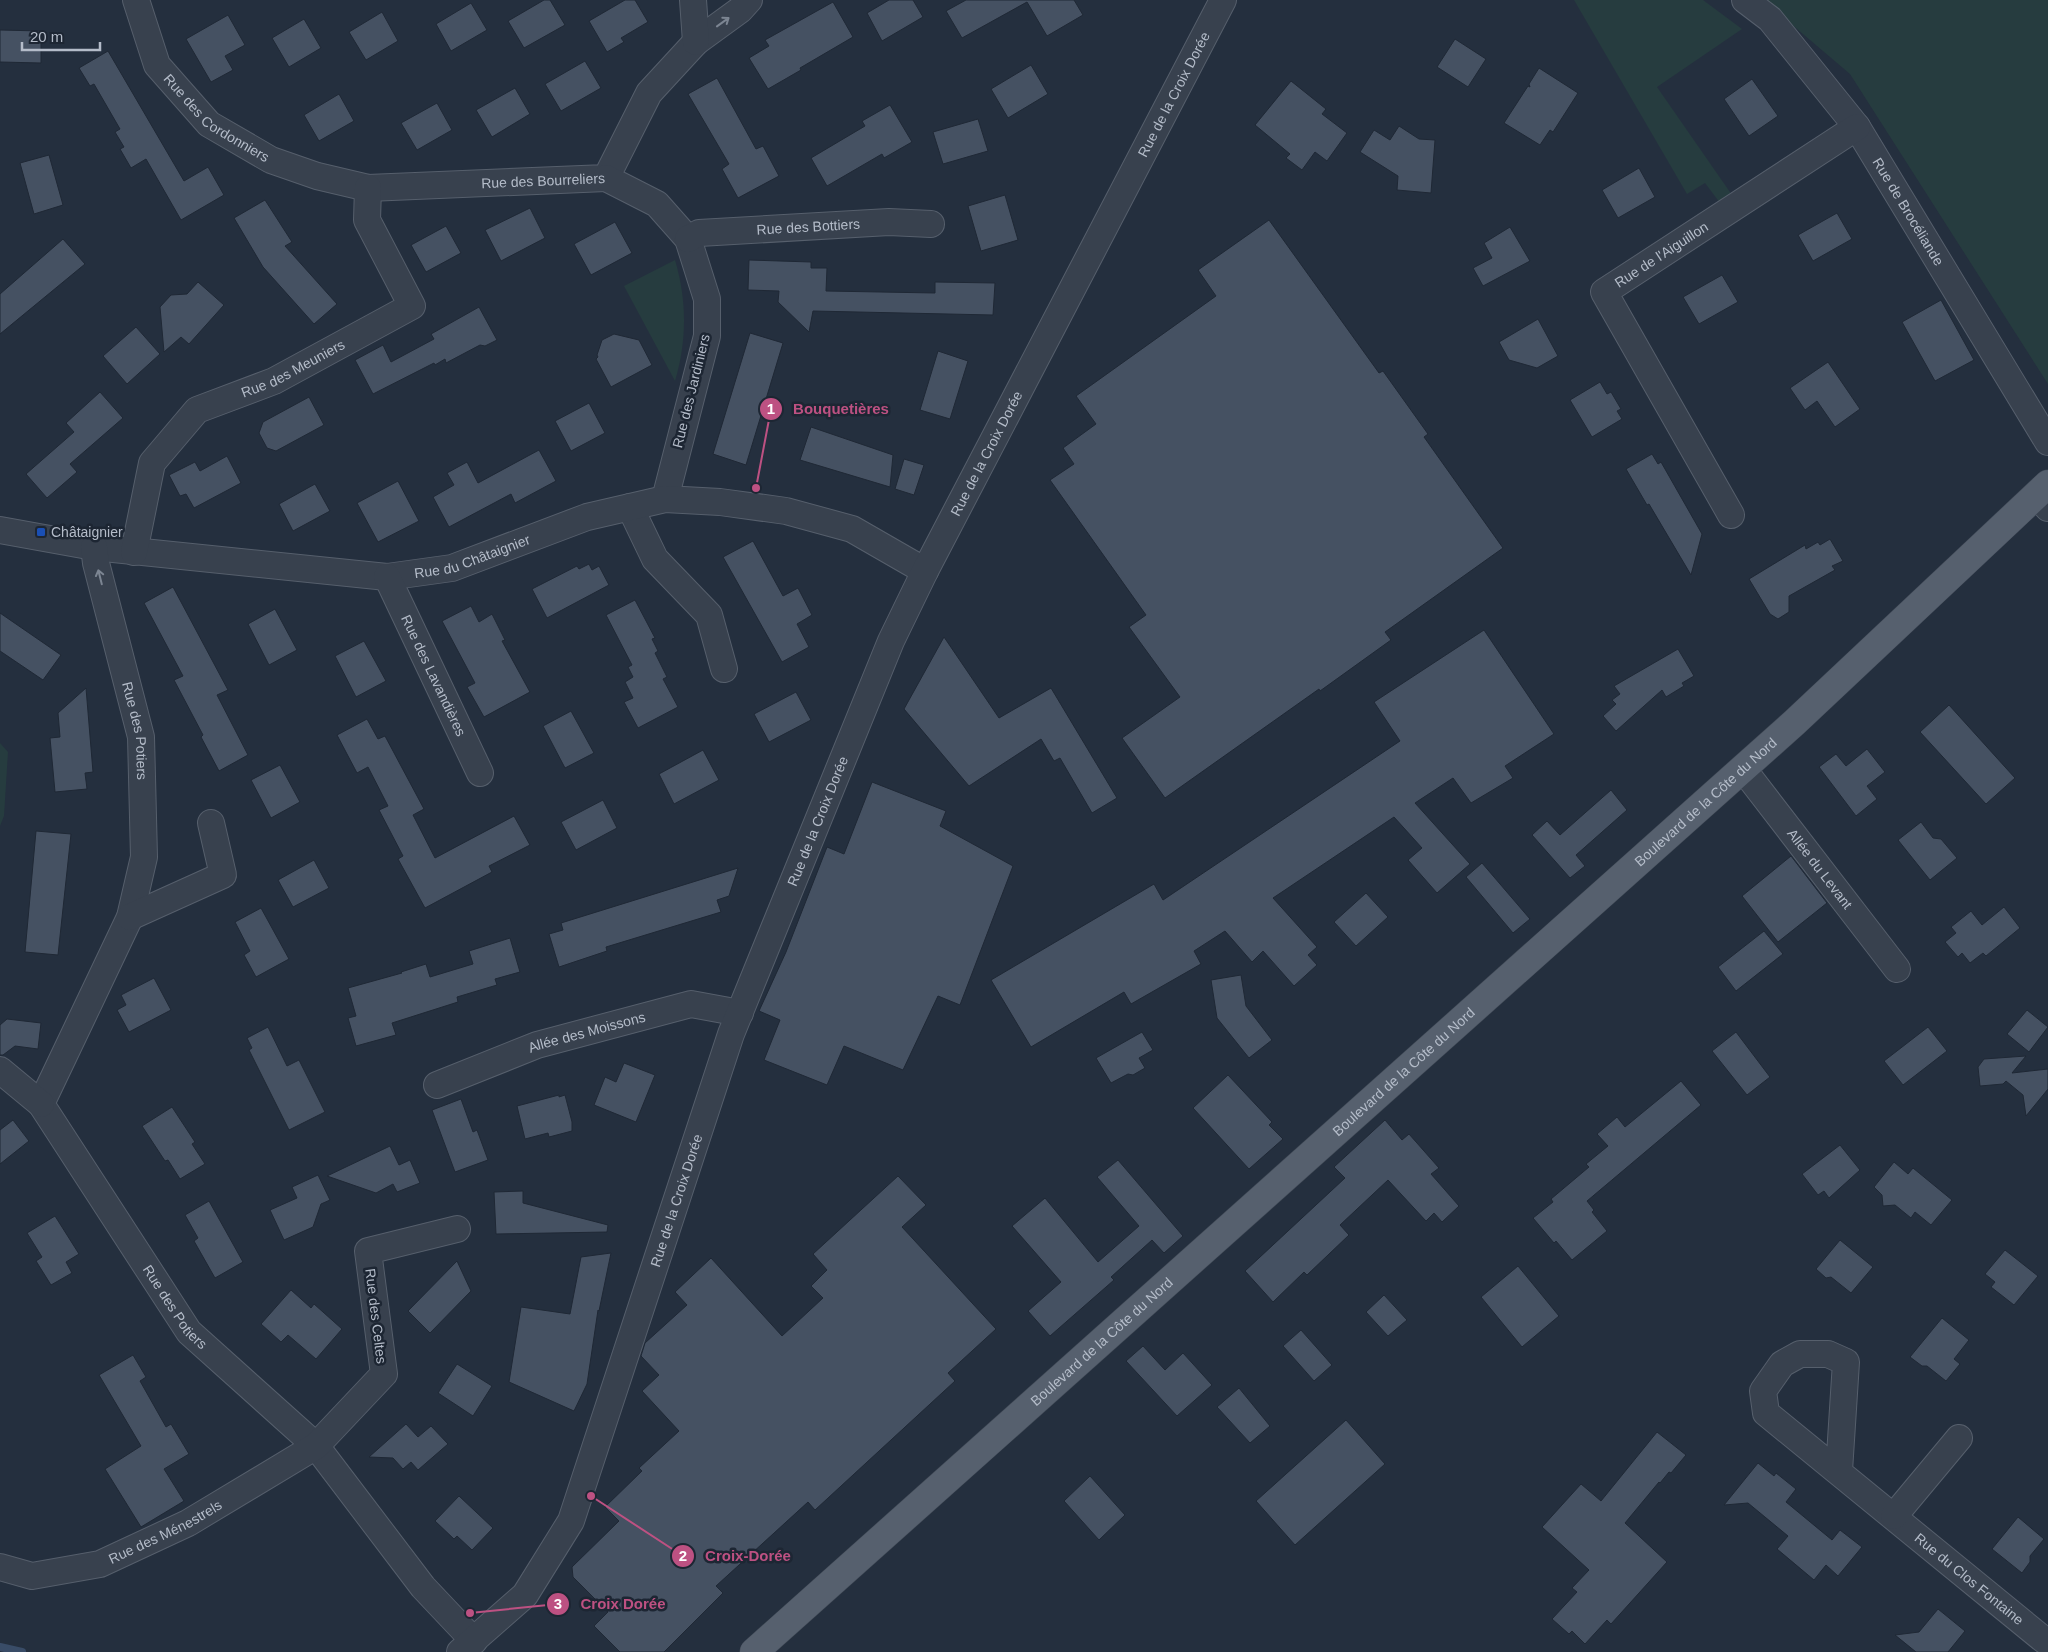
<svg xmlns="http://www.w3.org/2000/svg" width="2048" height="1652" font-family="Helvetica,sans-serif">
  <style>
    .green { fill: #263c3f }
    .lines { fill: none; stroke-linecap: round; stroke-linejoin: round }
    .stream { stroke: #394c67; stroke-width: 8 }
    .building { fill: #455162; stroke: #1f2835 }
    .minor-casing { stroke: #565f6c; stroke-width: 28 }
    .major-casing { stroke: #414a57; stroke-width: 29 }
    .minor { stroke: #38414e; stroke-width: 26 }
    .major { stroke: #56606e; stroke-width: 28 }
    .oneway { stroke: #7c8592 }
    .transit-dot { fill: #1a4fb4; stroke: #1d2633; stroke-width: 2 }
    .labels { text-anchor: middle; stroke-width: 5; stroke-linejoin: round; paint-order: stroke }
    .street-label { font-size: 14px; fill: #b4bcc9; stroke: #1d2633 }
    .poi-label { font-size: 14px; fill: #b4bcc9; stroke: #1d2633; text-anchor: start }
    .leader { fill: none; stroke: #bd5182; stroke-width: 2 }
    .callout-dot { fill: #bd5182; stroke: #1d2633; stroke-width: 2 }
    .mark-label { font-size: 15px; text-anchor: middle; font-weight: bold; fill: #fff }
    .callout-label { font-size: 15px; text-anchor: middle; font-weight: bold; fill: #bd5182; stroke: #1d2633; stroke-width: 5; stroke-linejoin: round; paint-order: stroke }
  </style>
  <rect width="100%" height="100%" fill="#242f3e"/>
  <!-- green -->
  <g class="green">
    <path d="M1574,0H1703L1742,29L1657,87L1732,195L1720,203L1705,183L1687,194Z"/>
    <path d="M1763,0H2048V384L1850,74Z"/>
    <path d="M675,260C687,300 687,341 675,381L624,286Z"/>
    <path d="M0,743L8,752L4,816L0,826Z"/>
  </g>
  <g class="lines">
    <!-- stream -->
    <path class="stream" d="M0,1647L22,1652"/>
  </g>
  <!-- building -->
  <g class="building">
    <path d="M544,0H550L565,25L524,48L508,21Z"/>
    <path d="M625,0H635L648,22L621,38L624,42L607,52L589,21Z"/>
    <path d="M889,0H913L923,17L882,41L867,13Z"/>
    <path d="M966,0H1074L1083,15L1047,36L1027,2L962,38L946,11Z"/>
    <path d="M833,2L853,37L800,68L801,70L768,89L749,58L769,46L765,40Z"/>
    <path d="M471,3L487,30L451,51L436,24Z"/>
    <path d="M382,12L398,41L366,60L349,32Z"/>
    <path d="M228,15L245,45L225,56L233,70L211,82L186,39Z"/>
    <path d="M304,19L321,48L289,67L272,38Z"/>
    <path d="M0,30L41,31V63L0,62Z"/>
    <path d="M1455,39L1486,59L1468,87L1437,67Z"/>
    <path d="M108,51L184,181L208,167L224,195L181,220L146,159L131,168L120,149L124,147L115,132L120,129L94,84L90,86L79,68Z"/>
    <path d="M585,61L601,88L561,111L545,84Z"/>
    <path d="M1031,65L1048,94L1008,118L991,89Z"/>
    <path d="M1539,68L1578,93L1553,132L1550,130L1540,145L1504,123L1528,86L1530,87L1529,84Z"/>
    <path d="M717,78L756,149L763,146L779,176L738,198L722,169L729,164L688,94Z"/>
    <path d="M1752,79L1778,116L1749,136L1724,99Z"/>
    <path d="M1291,81L1326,109L1322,114L1347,133L1327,161L1315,152L1302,170L1286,158L1290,154L1255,125Z"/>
    <path d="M515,88L530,114L492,137L476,110Z"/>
    <path d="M339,94L354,121L319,141L304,115Z"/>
    <path d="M437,103L452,130L417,150L401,123Z"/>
    <path d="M890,105L912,142L884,158L882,154L827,186L811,158L865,126L862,121Z"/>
    <path d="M978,119L988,151L943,164L933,132Z"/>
    <path d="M1399,126L1419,139L1435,140L1431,193L1397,190L1398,176L1360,152L1374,130L1390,140Z"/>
    <path d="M49,155L63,205L34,214L20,163Z"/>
    <path d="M1639,168L1655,197L1618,218L1602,190Z"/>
    <path d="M1005,195L1018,240L981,251L968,206Z"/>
    <path d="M265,200L292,242L285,246L337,304L314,324L263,267L234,218Z"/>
    <path d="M530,208L545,238L501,261L485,230Z"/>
    <path d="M1837,213L1852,239L1813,261L1798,235Z"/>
    <path d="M1269,220L1379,373L1383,371L1428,434L1424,437L1503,548L1385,632L1391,640L1320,691L1319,689L1165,798L1122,738L1180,697L1129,627L1146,615L1050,480L1074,464L1063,448L1096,424L1076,396L1216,296L1198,270Z"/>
    <path d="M615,222L632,253L591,275L574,244Z"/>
    <path d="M446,226L461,253L426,272L411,245Z"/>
    <path d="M1510,227L1530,261L1483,286L1473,268L1492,258L1484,243Z"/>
    <path d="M63,239L85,264L0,334V294Z"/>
    <path d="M749,260L811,262V268H827L826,291L935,293V282L995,283L993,315L813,311L809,332L778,302L779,291L748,290Z"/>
    <path d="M1722,275L1738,302L1699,324L1683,297Z"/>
    <path d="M198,282L224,305L189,344L181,337L164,352L160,307L171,295L187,294Z"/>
    <path d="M1941,300L1974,360L1935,381L1902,322Z"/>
    <path d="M479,307L497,340L485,346L480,345L446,363L445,359L435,365L434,363L373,394L355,360L383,345L391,362L434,339L431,334Z"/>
    <path d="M1538,319L1558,356L1537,368L1509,360L1499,342Z"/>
    <path d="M136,327L160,354L127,384L103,356Z"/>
    <path d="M750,333L783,343L746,465L713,454Z"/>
    <path d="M614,334L639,340L652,365L611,387L596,359L598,357L597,355L602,340Z"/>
    <path d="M938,351L968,361L950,419L920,410Z"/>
    <path d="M1828,362L1860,409L1835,427L1817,401L1805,410L1790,388Z"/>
    <path d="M1600,382L1607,394L1611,392L1621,409L1617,411L1622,419L1592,437L1570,400Z"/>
    <path d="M100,392L123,418L70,464L77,472L47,498L26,474L74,432L66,423Z"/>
    <path d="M309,397L324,425L276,451L267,448L259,433L263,422Z"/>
    <path d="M589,403L605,433L571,451L555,421Z"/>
    <path d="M811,427L893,455L890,487L800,460Z"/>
    <path d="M539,450L556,481L515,503L511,494L449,527L433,497L454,485L447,473L467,462L478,483Z"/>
    <path d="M1652,454L1658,464L1661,462L1702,534L1691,575L1649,504L1647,505L1626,469Z"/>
    <path d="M227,456L241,483L194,508L186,494L180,496L169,475L195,462L200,471Z"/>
    <path d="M904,459L924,465L914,495L895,489Z"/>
    <path d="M398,481L419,521L378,542L357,503Z"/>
    <path d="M315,484L330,511L293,531L279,504Z"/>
    <path d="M1830,539L1843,561L1832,566L1835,570L1789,596V612L1778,619L1770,614L1749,579L1805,545L1806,549L1818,542L1820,545Z"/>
    <path d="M753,541L783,596L798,588L812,615L797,624L809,647L782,662L723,557Z"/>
    <path d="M589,564L592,570L599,566L609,585L547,618L532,589L577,566L579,569Z"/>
    <path d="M173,587L228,690L217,695L248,755L219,771L201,737L203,735L174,680L183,676L144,603Z"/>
    <path d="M635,600L655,638L652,639L658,651L655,653L667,677L663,679L678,707L638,728L624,702L633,698L625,682L633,677L628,667L632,665L606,615Z"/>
    <path d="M471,606L479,622L492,614L505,640L502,641L530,692L484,717L467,687L475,683L442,621Z"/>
    <path d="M275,609L297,650L269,665L248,624Z"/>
    <path d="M0,613L61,655L43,680L0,651Z"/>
    <path d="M1484,630L1554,734L1505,766L1513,778L1471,803L1453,778L1415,803L1470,864L1437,893L1408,860L1422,848L1394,817L1273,898L1317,947L1308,955L1317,965L1294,986L1263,951L1252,962L1225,931L1194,951L1201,964L1131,1004L1124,992L1031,1047L991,980L1154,884L1163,900L1400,741L1374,702Z"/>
    <path d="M944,637L999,718L1051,688L1117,798L1092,813L1060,758L1054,761L1041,739L969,786L904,709Z"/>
    <path d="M364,641L386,681L356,697L335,656Z"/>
    <path d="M1678,649L1694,676L1682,683L1684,686L1666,697L1662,690L1616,731L1603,716L1616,704L1612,700L1620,694L1614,686Z"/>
    <path d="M86,688L93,772L85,773L87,789L55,792L50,738L60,737L58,713Z"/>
    <path d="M796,692L811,720L769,742L754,714Z"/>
    <path d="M1949,705L2015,778L1986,804L1920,732Z"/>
    <path d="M571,711L594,753L565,768L543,726Z"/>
    <path d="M367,719L378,739L385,736L424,809L413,815L435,858L514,816L530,845L489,866L492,872L425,908L398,859L403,856L379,810L388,806L368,767L357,773L337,735Z"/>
    <path d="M1867,749L1885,772L1867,786L1877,799L1856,816L1819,767L1836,754L1846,766Z"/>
    <path d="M703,750L719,780L674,804L659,774Z"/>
    <path d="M280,765L300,802L271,818L251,780Z"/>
    <path d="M872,782L946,811L940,826L1013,866L960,1005L938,996L903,1070L844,1046L827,1085L764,1060L780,1020L759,1011L786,952L827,847L844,854Z"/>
    <path d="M1611,790L1627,810L1576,855L1585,866L1570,878L1532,835L1547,821L1560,835Z"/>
    <path d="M603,800L617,828L576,850L561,822Z"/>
    <path d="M1921,822L1933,838L1941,839L1957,858L1930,880L1898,840Z"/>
    <path d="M36,831L71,834L58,955L25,952Z"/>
    <path d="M1791,856L1827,903L1778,942L1742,896Z"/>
    <path d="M314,860L329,888L293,907L278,880Z"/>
    <path d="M1482,863L1530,919L1513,933L1466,877Z"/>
    <path d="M738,868L729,896L717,900L721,912L606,947L607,951L559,967L549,934L563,930L561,923Z"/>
    <path d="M1366,893L1388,917L1356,946L1334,922Z"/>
    <path d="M2004,907L2020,928L1986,956L1983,953L1970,963L1962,953L1958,957L1945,942L1956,933L1951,927L1971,911L1982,925Z"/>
    <path d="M261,908L289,959L256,977L244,955L250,951L235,922Z"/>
    <path d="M1764,931L1783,954L1736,991L1718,967Z"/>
    <path d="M510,938L520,972L495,979L497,985L457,997L458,1002L392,1023L396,1035L356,1046L348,1018L356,1016L348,988L402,973L401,972L426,964L430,977L473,964L469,951Z"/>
    <path d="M1241,975L1246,1006L1272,1040L1249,1058L1217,1018L1211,980Z"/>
    <path d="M154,978L171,1010L129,1032L117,1010L126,1005L121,995Z"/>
    <path d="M2027,1010L2048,1027L2029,1052L2007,1034Z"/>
    <path d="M7,1019L41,1023L38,1049L15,1046L3,1055H0V1025Z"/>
    <path d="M268,1027L287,1066L299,1060L325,1112L289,1130L249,1050L252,1048L247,1038Z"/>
    <path d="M1928,1027L1947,1051L1903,1085L1884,1061Z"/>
    <path d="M1142,1032L1153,1050L1139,1058L1145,1068L1133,1075L1128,1074L1111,1083L1096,1058Z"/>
    <path d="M1736,1032L1770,1077L1747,1095L1712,1051Z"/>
    <path d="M2026,1056L2012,1073L2048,1069V1089L2026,1116L2023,1095L2006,1081L2003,1084L1980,1086L1978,1067L1984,1059Z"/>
    <path d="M624,1063L655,1075L636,1122L594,1105L605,1077L616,1082Z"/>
    <path d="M1228,1075L1272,1122L1269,1125L1283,1139L1249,1169L1193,1108Z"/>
    <path d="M1681,1081L1701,1105L1587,1201L1594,1210L1592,1212L1607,1231L1572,1260L1556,1241L1554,1243L1533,1218L1553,1202L1551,1199L1589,1167L1586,1164L1608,1146L1597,1134L1617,1117L1625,1127Z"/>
    <path d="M559,1095V1097L565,1095L572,1122V1131L549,1137L548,1133L525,1139L517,1106Z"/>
    <path d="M461,1099L473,1132L477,1130L488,1160L455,1172L432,1110Z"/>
    <path d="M172,1107L195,1142L192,1144L205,1164L180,1179L168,1160L165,1161L142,1126Z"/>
    <path d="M13,1120L29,1141L0,1164V1130Z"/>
    <path d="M1385,1120L1402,1140L1409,1134L1439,1168L1431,1174L1459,1206L1442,1222L1434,1213L1426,1221L1388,1180L1340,1225L1349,1235L1307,1275L1304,1272L1273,1302L1245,1271L1345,1178L1334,1167Z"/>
    <path d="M1840,1145L1860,1170L1829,1198L1824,1191L1818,1195L1802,1174Z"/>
    <path d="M390,1146L399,1165L410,1160L420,1183L397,1192L393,1184L376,1193L327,1176Z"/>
    <path d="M1118,1160L1183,1236L1164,1253L1152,1240L1111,1277L1114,1280L1050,1336L1028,1311L1061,1282L1012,1226L1045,1198L1098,1262L1139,1226L1097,1177Z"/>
    <path d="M1894,1162L1908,1174L1913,1168L1952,1200L1931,1225L1915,1212L1911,1218L1895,1205L1883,1206L1882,1195L1874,1187Z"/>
    <path d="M318,1175L330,1200L321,1204L313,1227L284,1240L270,1210L297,1198L292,1187Z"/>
    <path d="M898,1176L926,1205L902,1227L996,1329L948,1373L955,1381L815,1510L808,1502L716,1586L723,1593L664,1652H620L594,1626L608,1612L573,1577L572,1567L619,1521L605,1507L642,1471L639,1468L679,1431L642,1391L659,1375L641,1356L645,1343L687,1305L675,1292L711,1258L782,1336L823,1298L811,1286L827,1270L813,1254Z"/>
    <path d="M523,1191V1203L608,1225L607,1232L496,1234L494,1192Z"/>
    <path d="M209,1201L243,1262L215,1278L194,1241L198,1238L185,1215Z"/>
    <path d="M55,1216L79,1254L66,1262L72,1273L51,1285L36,1261L42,1257L27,1233Z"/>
    <path d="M1840,1240L1873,1267L1851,1293L1831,1277L1826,1278L1816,1269Z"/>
    <path d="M2005,1250L2038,1276L2014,1305L1991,1287L1995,1282L1985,1274Z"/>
    <path d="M611,1253L599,1311L598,1310L587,1384L574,1411L509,1382L521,1307L570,1314L581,1257Z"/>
    <path d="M457,1261L471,1291L430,1333L408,1311Z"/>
    <path d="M1518,1266L1559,1316L1522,1347L1481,1297Z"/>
    <path d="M291,1290L311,1308L314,1304L342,1329L316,1359L288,1335L281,1342L261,1324Z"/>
    <path d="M1384,1295L1407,1320L1388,1336L1366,1312Z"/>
    <path d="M1942,1318L1969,1340L1954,1359L1960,1364L1946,1381L1927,1366H1922L1910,1357Z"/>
    <path d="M1301,1330L1332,1365L1314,1381L1283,1346Z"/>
    <path d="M1143,1346L1165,1370L1183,1353L1212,1385L1177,1416L1126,1361Z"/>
    <path d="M133,1355L146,1377L140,1381L166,1427L171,1424L189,1454L164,1469L184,1501L141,1527L105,1469L141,1446L99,1375Z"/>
    <path d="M457,1364L492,1386L473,1416L438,1393Z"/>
    <path d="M1239,1388L1270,1426L1250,1443L1217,1407Z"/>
    <path d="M1346,1420L1385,1464L1295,1545L1256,1501Z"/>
    <path d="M406,1424L418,1437L431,1426L448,1444L418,1470L411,1462L403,1469L393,1458L369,1457Z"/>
    <path d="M1657,1432L1686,1455L1671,1473L1669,1472L1660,1483L1659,1482L1625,1523L1667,1562L1611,1624L1607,1620L1585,1644L1572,1631L1569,1634L1552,1619L1577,1592L1572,1588L1589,1570L1542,1527L1581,1484L1601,1501Z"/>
    <path d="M1758,1463L1774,1476L1776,1473L1796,1489L1786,1502L1832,1540L1840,1530L1862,1547L1838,1576L1826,1565L1814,1580L1777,1549L1788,1536L1748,1503L1724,1505Z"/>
    <path d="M1090,1476L1125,1515L1099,1540L1064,1501Z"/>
    <path d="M459,1496L493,1528L472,1550L457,1536L454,1539L435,1521Z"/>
    <path d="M2018,1517L2044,1539L2030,1556V1562L2022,1573L1992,1549Z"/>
    <path d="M1938,1609L1965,1631L1948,1652H1916L1895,1635L1919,1632Z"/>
  </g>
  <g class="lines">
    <defs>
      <g id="minor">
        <path id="s1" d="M136,0L157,65L209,124L271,160L317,176L368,188L606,178L649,93L696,42L740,10L749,0"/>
        <path d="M693,0L696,42"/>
        <path id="s2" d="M1745,0L1770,19L1857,127L2048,442"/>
        <path d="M606,178L657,204L688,239L707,299V336L665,499"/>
        <path id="s3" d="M688,239L699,233L889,222L931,224"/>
        <path d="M2037,495L2048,508"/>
        <path d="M630,507L655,559L709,615L724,669"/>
        <path id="s4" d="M1731,515L1604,292L1857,127"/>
        <path id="s5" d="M0,530L94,547L387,577L452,568L587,517L665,499L720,502L786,511L852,529L925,571"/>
        <path id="s6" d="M94,547L96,563L141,737L144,857L130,917L41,1104L189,1332L316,1446L423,1587L474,1641"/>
        <path id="s7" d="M134,552L152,463L197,410L274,381L412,306L367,220L368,188"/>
        <path id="s8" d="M387,577L480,773"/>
        <path id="s9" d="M1743,769L1897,969"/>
        <path d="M130,917L223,875L211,823"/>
        <path d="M0,1070L41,1104"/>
        <path id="s10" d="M437,1085L537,1045L691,1004L740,1013"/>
        <path id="s11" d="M1839,1471L1846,1362L1828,1354H1800L1782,1364L1763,1391L1766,1413L2044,1640"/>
        <path d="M1894,1516L1959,1438"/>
        <path id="s12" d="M0,1567L32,1576L100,1564L188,1523L316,1446L384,1374L368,1251L457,1229"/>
        <path id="s13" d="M460,1652L525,1595L571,1521L731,1034L891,641L925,571L1223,0"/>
      </g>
      <g id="major">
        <path id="s14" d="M754,1652L1795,722L2048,484"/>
      </g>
    </defs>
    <!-- minor casing -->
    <use href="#minor" class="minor-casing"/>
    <!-- major casing -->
    <use href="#major" class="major-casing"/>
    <!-- minor -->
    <use href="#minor" class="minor"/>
    <!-- major -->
    <use href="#major" class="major"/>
  </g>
  <!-- one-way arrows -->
  <defs><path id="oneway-shaft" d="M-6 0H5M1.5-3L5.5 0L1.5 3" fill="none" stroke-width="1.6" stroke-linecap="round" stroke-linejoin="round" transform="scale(1.25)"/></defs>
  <g class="oneway">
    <use href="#oneway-shaft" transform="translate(723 22) rotate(-36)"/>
    <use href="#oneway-shaft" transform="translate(100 577) rotate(-104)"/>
  </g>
  <!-- markers -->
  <rect class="transit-dot" x="36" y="527" width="10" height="10" rx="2.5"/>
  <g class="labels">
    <!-- street labels -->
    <g class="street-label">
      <text dy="5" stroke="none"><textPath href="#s13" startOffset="1726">Rue de la Croix Dorée</textPath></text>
      <text dy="5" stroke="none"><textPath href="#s1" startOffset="149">Rue des Cordonniers</textPath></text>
      <text dy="5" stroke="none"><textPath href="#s1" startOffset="495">Rue des Bourreliers</textPath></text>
      <text dy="5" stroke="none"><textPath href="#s2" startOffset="269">Rue de Brocéliande</textPath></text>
      <text dy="5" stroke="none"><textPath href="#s3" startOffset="122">Rue des Bottiers</textPath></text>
      <text dy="5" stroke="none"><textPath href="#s4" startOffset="325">Rue de l'Aiguillon</textPath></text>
      <text dy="5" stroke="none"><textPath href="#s7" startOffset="265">Rue des Meuniers</textPath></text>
      <text transform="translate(691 391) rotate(-76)" y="5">Rue des Jardiniers</text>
      <text dy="5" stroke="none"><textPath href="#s13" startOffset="1321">Rue de la Croix Dorée</textPath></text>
      <text dy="5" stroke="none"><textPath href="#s5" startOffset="478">Rue du Châtaignier</textPath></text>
      <text dy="5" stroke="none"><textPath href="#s8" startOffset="109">Rue des Lavandières</textPath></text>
      <text dy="5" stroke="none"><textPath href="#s6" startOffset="189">Rue des Potiers</textPath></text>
      <text dy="5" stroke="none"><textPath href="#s14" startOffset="1276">Boulevard de la Côte du Nord</textPath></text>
      <text dy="5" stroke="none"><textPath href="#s13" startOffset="916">Rue de la Croix Dorée</textPath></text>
      <text dy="5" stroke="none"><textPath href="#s9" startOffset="126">Allée du Levant</textPath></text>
      <text dy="5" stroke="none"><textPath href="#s10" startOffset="159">Allée des Moissons</textPath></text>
      <text dy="5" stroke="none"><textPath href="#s14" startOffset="871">Boulevard de la Côte du Nord</textPath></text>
      <text dy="5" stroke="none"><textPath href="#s13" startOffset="511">Rue de la Croix Dorée</textPath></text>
      <text dy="5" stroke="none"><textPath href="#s6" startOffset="828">Rue des Potiers</textPath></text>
      <text transform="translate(376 1316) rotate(83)" y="5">Rue des Celtes</text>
      <text dy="5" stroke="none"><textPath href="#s14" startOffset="466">Boulevard de la Côte du Nord</textPath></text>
      <text dy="5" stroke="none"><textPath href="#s12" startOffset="175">Rue des Ménestrels</textPath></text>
      <text dy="5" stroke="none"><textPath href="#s11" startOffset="495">Rue du Clos Fontaine</textPath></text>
    </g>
    <!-- poi labels -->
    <g class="poi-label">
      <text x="51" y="537">Châtaignier</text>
    </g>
  </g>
  <!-- callouts -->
  <path class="leader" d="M756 488L771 409M591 1496L683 1556M470 1613L558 1604"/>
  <g class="callout-dot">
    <circle cx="756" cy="488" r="5"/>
    <circle cx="591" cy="1496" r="5"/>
    <circle cx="470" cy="1613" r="5"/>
    <circle cx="771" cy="409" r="12"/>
    <circle cx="683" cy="1556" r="12"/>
    <circle cx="558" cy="1604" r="12"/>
  </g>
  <g class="mark-label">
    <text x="771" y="414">1</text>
    <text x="683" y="1561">2</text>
    <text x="558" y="1609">3</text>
  </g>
  <g class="callout-label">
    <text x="841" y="414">Bouquetières</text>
    <text x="748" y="1561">Croix-Dorée</text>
    <text x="623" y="1609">Croix Dorée</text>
  </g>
  <!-- scale -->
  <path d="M22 42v8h78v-8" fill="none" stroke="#b4bcc9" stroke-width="2.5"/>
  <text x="30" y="42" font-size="15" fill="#b4bcc9" stroke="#1d2633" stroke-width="4" paint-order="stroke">20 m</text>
</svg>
